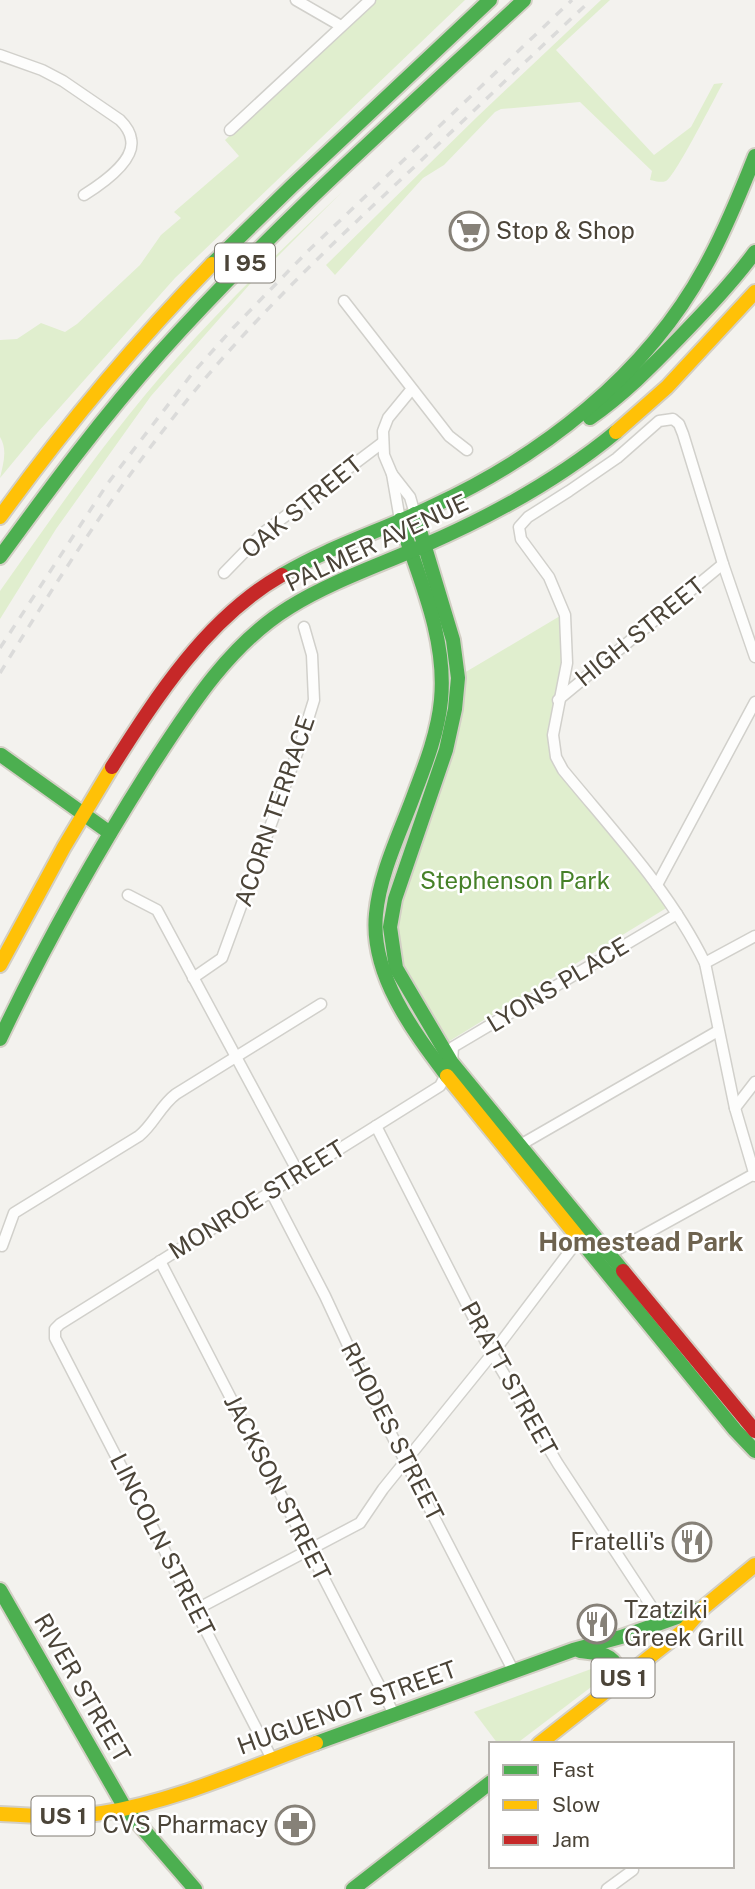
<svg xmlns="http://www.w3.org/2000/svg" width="755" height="1889" font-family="'Public Sans',sans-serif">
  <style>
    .green { fill: #e0eece }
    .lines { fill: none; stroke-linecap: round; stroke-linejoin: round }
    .street-casing { stroke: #d1d0cb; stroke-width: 13 }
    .fast-casing { stroke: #d3cfc5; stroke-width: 18 }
    .slow-casing { stroke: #d3cfc5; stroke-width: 18 }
    .jam-casing { stroke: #d3cfc5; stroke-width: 18 }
    .street { stroke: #fdfdfc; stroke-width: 10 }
    .fast { stroke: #4caf50; stroke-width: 14 }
    .slow { stroke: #ffc107; stroke-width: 14 }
    .jam { stroke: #c62828; stroke-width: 14 }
    .rail { stroke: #dbdbda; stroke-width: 3.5; stroke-dasharray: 9 9; stroke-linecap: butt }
    .labels { text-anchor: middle; stroke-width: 5; stroke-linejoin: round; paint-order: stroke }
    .shield { fill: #fff; stroke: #817c74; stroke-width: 2 }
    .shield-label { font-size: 23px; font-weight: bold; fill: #4b4438 }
    .poi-label { font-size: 24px; fill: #4b4438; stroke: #fff; text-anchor: start }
    .street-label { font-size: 24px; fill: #4b4438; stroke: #fff }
    .park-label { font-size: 24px; fill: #468128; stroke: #fff }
    .neighbourhood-label { font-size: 26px; font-weight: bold; fill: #6e634f; stroke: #fff }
  </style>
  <rect width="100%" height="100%" fill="#f3f2ee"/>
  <!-- green -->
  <g class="green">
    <path d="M375,0H465L175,278L38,432L0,478C3,464 8,450 0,437V340L17,339L41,323L65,332L77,324L140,265L161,235L181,218L174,212L239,156L225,140Z"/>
    <path d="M601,0H610L556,50L654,155L691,127L714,84L723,83C715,97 675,177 666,181C661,183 655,181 650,180L652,171L580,102L501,109L495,112L444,165L423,178L335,275L326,265L477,117Z"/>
    <path d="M342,192L250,284L151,396L56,529L0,619V591C56,512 112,430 177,358C229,300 285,246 342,192Z"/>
    <path d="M560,616L562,665L549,727V748L556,768L668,907L443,1045L404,975L396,926L402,892L464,673Z"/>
    <path d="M602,1665L607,1668V1675L516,1744H498L474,1712Z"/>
  </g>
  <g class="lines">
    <defs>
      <g id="street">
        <path d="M296,0L341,26"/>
        <path d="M0,55L42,70L63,81L120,120C125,125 130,131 131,139C136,161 100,185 84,195"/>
        <path d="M230,130L370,0"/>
        <path d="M344,301L449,436L467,450"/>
        <path d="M392,474L410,497L415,514"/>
        <path d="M400,520L392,474L384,455L383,431L388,418L411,390"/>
        <path d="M224,573L263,533L382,443"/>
        <path d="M755,657L723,564L683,434L679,424L673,419L659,421L617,458L569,491L528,517L519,527L521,539L549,577L565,615L567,663L553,735L556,757L563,770C613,831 670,891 705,963L735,1108L755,1176"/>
        <path d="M558,700L723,564"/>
        <path d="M657,885L755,702"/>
        <path d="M128,895L157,910L299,1174"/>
        <path d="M705,963L755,936"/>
        <path d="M193,978L222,958L300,745L314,700L312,655L304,627"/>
        <path d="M735,1108L755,1082"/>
        <path d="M376,1126L492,1354L558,1464L661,1621"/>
        <path d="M515,1148L718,1031"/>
        <path d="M271,1192L325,1296L371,1395L514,1672"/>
        <path d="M2,1246L14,1213L139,1136C154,1124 160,1106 176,1094L321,1004"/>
        <path d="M604,1257L754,1174"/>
        <path d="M160,1261L394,1714"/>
        <path d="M195,1610L360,1523L383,1489L492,1354L582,1235"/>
        <path d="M272,1759L55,1338V1329L60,1324L440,1086L452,1063L453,1047L677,914"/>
        <path d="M607,1889L633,1870"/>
      </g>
      <g id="fast">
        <path d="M212,264L291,187L490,0"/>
        <path d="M590,418C623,395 651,367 679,338C706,310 732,283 755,252"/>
        <path d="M415,514L453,640L458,678L455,709L446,750L395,899L390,927L396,968L452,1063L623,1271"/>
        <path d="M400,520C419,578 447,638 441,700C438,732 426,763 415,792C401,831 380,872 376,914C370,974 413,1031 447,1076"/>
        <path d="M0,557C51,487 102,418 160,353C273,227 400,115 524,0"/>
        <path d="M282,575C329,547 381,531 431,507C542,456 646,375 705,267C725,231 740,194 755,156"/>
        <path d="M1,755L110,833"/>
        <path d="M0,1039C44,946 94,857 149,770C188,710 228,645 290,607C332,581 380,565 425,545C494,515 558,480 616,432"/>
        <path d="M581,1241L735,1430L755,1451"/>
        <path d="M0,1590L125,1808L195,1889"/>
        <path d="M580,1651C596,1653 612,1652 618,1669L609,1685"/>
        <path d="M316,1743L573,1650L621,1637L703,1608"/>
        <path d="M353,1889L491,1782"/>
      </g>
      <g id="slow">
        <path d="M616,432L667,387L755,292"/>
        <path d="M0,517C65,427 135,343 212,264"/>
        <path d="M0,965L64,847L112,767"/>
        <path d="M447,1076L581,1241"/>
        <path d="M539,1744L684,1630L703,1608L755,1565"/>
        <path d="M0,1814C33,1816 69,1818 102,1813C176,1801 246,1769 316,1743"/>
      </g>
      <g id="jam">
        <path d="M112,767C157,696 207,618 282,575"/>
        <path d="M623,1271L755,1431"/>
      </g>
    </defs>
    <!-- street casing -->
    <use href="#street" class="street-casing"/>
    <!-- fast casing -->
    <use href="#fast" class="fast-casing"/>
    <!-- slow casing -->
    <use href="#slow" class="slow-casing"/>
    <!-- jam casing -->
    <use href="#jam" class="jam-casing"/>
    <!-- street -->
    <use href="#street" class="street"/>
    <!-- fast -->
    <use href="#fast" class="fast"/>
    <!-- slow -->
    <use href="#slow" class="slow"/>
    <!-- jam -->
    <use href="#jam" class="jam"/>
    <!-- rail -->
    <g class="rail">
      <path d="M0,648L108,483L191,375L233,328L309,250L572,0"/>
      <path d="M0,673C53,587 107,502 169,423C236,336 315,260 395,185C460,124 525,62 591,0"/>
    </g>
  </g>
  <!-- icons -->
  <defs>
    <symbol id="supermarket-ring" viewBox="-11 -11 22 22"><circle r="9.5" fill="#fff" stroke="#868178" stroke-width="1.5"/><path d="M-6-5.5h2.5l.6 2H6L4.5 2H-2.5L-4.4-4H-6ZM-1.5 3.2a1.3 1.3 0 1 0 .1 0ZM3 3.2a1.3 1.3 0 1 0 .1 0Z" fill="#868178"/></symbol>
    <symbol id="restaurant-ring" viewBox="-11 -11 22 22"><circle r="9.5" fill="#fff" stroke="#868178" stroke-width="1.5"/><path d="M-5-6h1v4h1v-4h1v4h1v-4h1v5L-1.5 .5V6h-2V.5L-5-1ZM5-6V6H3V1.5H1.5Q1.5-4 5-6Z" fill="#868178"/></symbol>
    <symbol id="pharmacy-ring" viewBox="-11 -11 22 22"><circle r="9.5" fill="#fff" stroke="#868178" stroke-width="1.5"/><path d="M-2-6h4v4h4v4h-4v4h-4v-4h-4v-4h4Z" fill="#868178"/></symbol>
  </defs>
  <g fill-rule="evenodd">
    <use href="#supermarket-ring" x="447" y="209" width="44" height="44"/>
    <use href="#restaurant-ring" x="670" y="1520" width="44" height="44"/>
    <use href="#restaurant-ring" x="575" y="1602" width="44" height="44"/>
    <use href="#pharmacy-ring" x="273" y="1803" width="44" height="44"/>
  </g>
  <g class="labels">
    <!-- shield labels -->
    <g class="shield">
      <rect x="215" y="243.5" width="60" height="39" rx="5"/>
      <rect x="591.5" y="1658.5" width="63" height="39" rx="5"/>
      <rect x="31.5" y="1796.5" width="63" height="39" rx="5"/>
    </g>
    <g class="shield-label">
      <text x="245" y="271">I 95</text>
      <text x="623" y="1686">US 1</text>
      <text x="63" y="1824">US 1</text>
    </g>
    <!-- poi labels -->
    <g class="poi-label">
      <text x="496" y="239">Stop &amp; Shop</text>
      <text x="665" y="1550" text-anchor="end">Fratelli's</text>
      <text x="624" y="1618">Tzatziki<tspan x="624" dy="28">Greek Grill</tspan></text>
      <text x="268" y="1833" text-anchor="end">CVS Pharmacy</text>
    </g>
    <!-- street labels -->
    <g class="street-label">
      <text transform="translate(302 507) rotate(-39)" y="8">OAK STREET</text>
      <text transform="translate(377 543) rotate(-25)" y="8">PALMER AVENUE</text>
      <text transform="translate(640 632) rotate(-39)" y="8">HIGH STREET</text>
      <text transform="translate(275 811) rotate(-71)" y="8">ACORN TERRACE</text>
      <text transform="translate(558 985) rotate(-31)" y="8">LYONS PLACE</text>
      <text transform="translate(257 1200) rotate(-32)" y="8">MONROE STREET</text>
      <text transform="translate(509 1379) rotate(61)" y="8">PRATT STREET</text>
      <text transform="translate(392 1432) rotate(63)" y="8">RHODES STREET</text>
      <text transform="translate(277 1488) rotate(63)" y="8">JACKSON STREET</text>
      <text transform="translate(162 1545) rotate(63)" y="8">LINCOLN STREET</text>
      <text transform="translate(82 1688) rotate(60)" y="8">RIVER STREET</text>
      <text transform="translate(347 1708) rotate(-20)" y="8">HUGUENOT STREET</text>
    </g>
    <!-- park labels -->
    <g class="park-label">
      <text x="515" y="889">Stephenson Park</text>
    </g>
    <!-- neighbourhood labels -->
    <g class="neighbourhood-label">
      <text x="641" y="1251">Homestead Park</text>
    </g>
  </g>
  <!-- legend -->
  <rect x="489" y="1742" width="245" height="126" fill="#ffffff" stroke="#b7b4af" stroke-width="2"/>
  <rect x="503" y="1765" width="35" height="10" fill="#4caf50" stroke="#b7b4af" stroke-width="2"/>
  <text x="552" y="1777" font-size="21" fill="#4b4438">Fast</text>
  <rect x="503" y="1800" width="35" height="10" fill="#ffc107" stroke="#b7b4af" stroke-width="2"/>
  <text x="552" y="1812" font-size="21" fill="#4b4438">Slow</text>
  <rect x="503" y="1835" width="35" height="10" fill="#c62828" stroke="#b7b4af" stroke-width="2"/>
  <text x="552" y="1847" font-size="21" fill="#4b4438">Jam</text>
</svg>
